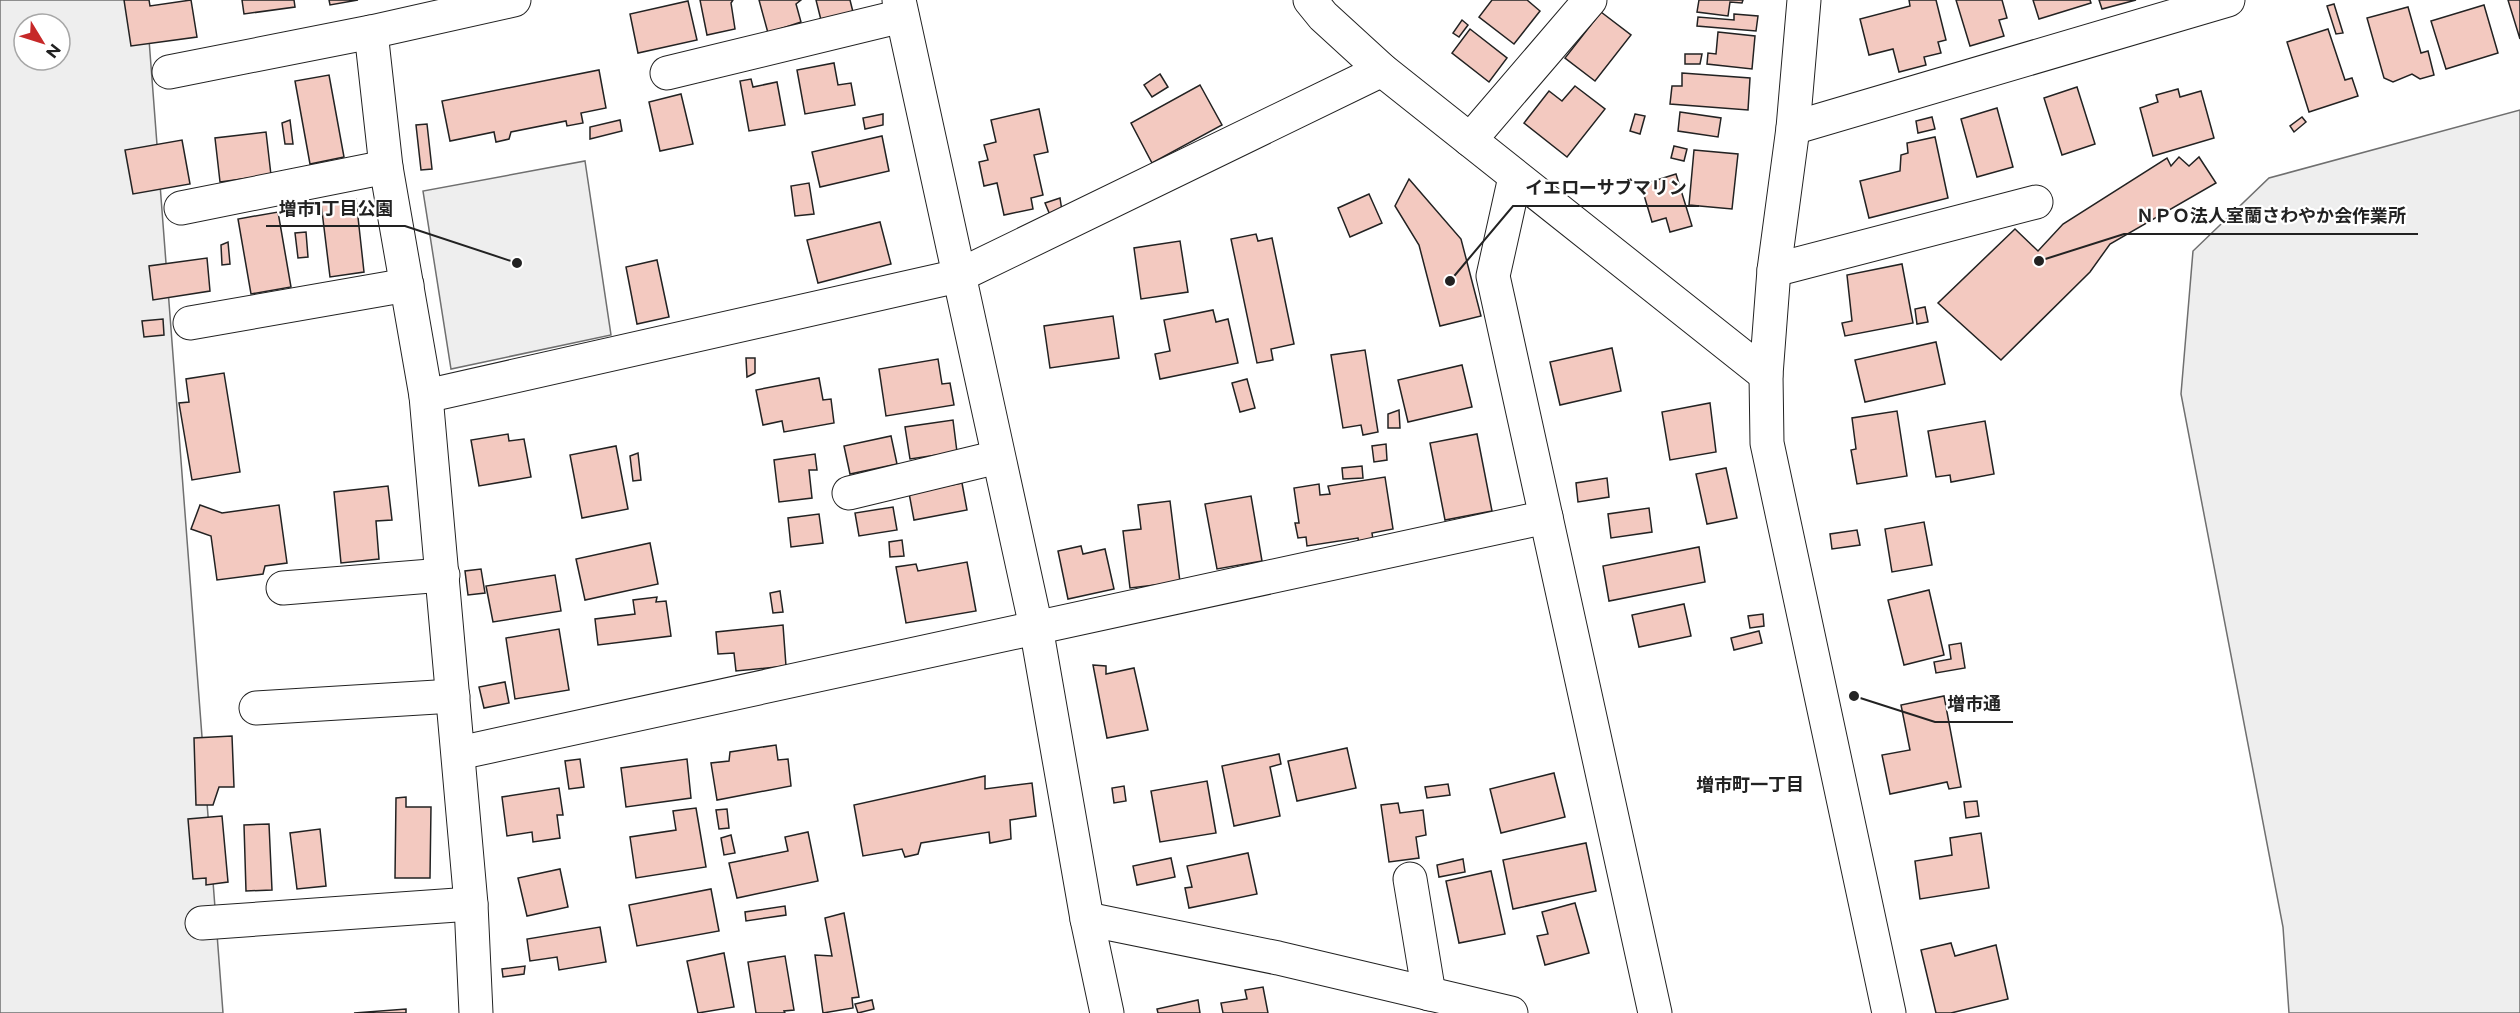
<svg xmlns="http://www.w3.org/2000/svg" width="2520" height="1013" font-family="Montserrat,'Noto Sans JP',sans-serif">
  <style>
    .green { fill: #eee; stroke: #6f6f6f; stroke-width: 1.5; fill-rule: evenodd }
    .building { fill: #f3c9c0; stroke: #222; stroke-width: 1.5 }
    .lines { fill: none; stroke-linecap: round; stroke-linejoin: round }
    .minor-casing { stroke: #222; stroke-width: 35 }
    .minor { stroke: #fff; stroke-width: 33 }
    .labels { text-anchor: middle; stroke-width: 4.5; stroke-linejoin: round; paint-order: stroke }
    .neighbourhood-label { font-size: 18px; font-weight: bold; fill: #222; stroke: #fff }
    .leader { fill: none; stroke: #222; stroke-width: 2 }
    .callout-dot { fill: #222; stroke: #fff; stroke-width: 2 }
    .callout-label { font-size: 18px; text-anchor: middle; font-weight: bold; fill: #222; stroke: #fff; stroke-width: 4.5; stroke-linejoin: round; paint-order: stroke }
  </style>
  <rect width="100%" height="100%" fill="#fff"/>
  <!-- green -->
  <g class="green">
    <path d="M0,0H146L223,1013H0ZM24,24H60V60H24Z"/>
    <path d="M2520,110V1013H2289L2283,927L2181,394L2193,251L2269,178Z"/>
    <path d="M585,161L611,335L451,369L423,191Z"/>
  </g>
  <!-- building -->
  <g class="building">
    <path d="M124,0H149L150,6L191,0L197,37L131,46Z"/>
    <path d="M242,0H294L295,7L244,14Z"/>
    <path d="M329,0H358L330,5Z"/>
    <path d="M700,0H733L731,3L735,29L707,35Z"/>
    <path d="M759,0H801L796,4L801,22L768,33Z"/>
    <path d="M816,0H850L854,16L822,24Z"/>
    <path d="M1492,0H1527L1540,11L1514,44L1479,17Z"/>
    <path d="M1699,0H1743L1742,3L1730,2L1728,16L1697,12Z"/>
    <path d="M1909,0H1936L1946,40L1938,42L1941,53L1924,57L1926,65L1899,72L1893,49L1869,55L1860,19L1910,6Z"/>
    <path d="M1956,0H2002L2007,18L1999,20L2004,36L1970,46Z"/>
    <path d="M2033,0H2090L2091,3L2039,19Z"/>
    <path d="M2099,0H2136L2102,9Z"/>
    <path d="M2508,0H2520V39Z"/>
    <path d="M688,1L697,40L638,53L630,14Z"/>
    <path d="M2334,4L2343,33L2336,34L2327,6Z"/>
    <path d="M2484,5L2498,53L2446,69L2431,21Z"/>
    <path d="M2408,7L2421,53L2428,51L2434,75L2420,79L2412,74L2393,82L2384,78L2367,18Z"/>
    <path d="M1601,12L1631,35L1595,81L1565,58Z"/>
    <path d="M1734,14L1758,16L1756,31L1697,26L1698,17L1734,20Z"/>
    <path d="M1462,20L1468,25L1459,37L1453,33Z"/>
    <path d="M1470,29L1507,58L1489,82L1452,53Z"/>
    <path d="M2328,29L2345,80L2352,78L2358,96L2309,112L2287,42Z"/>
    <path d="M1718,32L1755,36L1752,69L1707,64L1708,53L1716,54Z"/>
    <path d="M1685,54H1702L1700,64H1685Z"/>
    <path d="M834,63L838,85L851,83L855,105L805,114L797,70Z"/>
    <path d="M599,70L606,108L581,113L583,123L567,126L566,121L511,132L509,139L496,142L494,132L450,141L442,101Z"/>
    <path d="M1682,73L1750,78L1748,110L1670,104L1672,86H1682Z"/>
    <path d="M1160,74L1168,87L1152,97L1144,85Z"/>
    <path d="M329,75L344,157L310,164L295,81Z"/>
    <path d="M751,79L753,87L777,82L785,125L749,131L740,81Z"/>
    <path d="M1200,85L1222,125L1152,163L1131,123Z"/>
    <path d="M1575,86L1605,109L1567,157L1524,123L1549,91L1562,101Z"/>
    <path d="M2077,87L2095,144L2062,155L2044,98Z"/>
    <path d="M2178,89L2180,97L2201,91L2214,138L2153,156L2140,108L2158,102L2156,95Z"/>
    <path d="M681,94L693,144L660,151L649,102Z"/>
    <path d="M1997,108L2013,167L1977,177L1961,119Z"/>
    <path d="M1039,109L1048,152L1034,155L1043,195L1031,198L1033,209L1004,215L997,183L984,186L979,162L988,160L984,145L996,142L991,120Z"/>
    <path d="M1680,112L1721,118L1718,137L1678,131Z"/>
    <path d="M883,114V125L865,129L863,118Z"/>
    <path d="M1635,114L1645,116L1640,134L1630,131Z"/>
    <path d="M1932,117L1935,129L1918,133L1916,121Z"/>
    <path d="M2302,117L2306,122L2294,132L2290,126Z"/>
    <path d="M290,120L293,144H285L282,123Z"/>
    <path d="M620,120L622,131L590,139V127Z"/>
    <path d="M427,124L432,169L421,170L416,125Z"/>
    <path d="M266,132L271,175L220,182L215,138Z"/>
    <path d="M882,136L889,171L820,187L812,152Z"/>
    <path d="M1935,137L1948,198L1869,218L1860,181L1900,171L1901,155L1908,153L1907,143Z"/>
    <path d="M182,140L190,184L133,194L125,150Z"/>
    <path d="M1674,146L1687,149L1684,161L1671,158Z"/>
    <path d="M1694,150L1738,154L1732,209L1689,205Z"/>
    <path d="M2179,157L2189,166L2199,157L2216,183L2110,244L2090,272L2001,360L1938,303L2015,229L2038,251L2063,224L2167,158L2171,166Z"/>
    <path d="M1676,174L1692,226L1670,232L1666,218L1652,222L1641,185Z"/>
    <path d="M1409,179L1461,239L1481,316L1440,326L1419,245L1395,206Z"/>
    <path d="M809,183L814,214L795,216L791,186Z"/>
    <path d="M1369,194L1382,223L1350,237L1338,208Z"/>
    <path d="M1060,198L1062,211L1050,215L1045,203Z"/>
    <path d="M356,199L364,272L330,277L321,203Z"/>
    <path d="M278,212L291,287L251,294L238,219Z"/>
    <path d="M880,222L891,264L818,283L807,240Z"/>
    <path d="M306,232L308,257L298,258L295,233Z"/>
    <path d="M1256,234L1258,241L1272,238L1294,344L1271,349L1273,360L1257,363L1231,239Z"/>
    <path d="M1180,241L1188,292L1141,299L1134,248Z"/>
    <path d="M228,242L230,264L222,265L221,245Z"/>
    <path d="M207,258L210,291L153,300L149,266Z"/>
    <path d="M657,260L669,317L637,324L626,267Z"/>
    <path d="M1902,264L1913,323L1845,336L1842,323L1852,321L1847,275Z"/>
    <path d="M1925,307L1928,322L1917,324L1915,309Z"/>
    <path d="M1213,310L1216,322L1228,319L1238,363L1160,379L1155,354L1170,351L1164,320Z"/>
    <path d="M1113,316L1119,358L1050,368L1044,326Z"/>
    <path d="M163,319L164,335L144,337L142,321Z"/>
    <path d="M1936,342L1945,384L1865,402L1855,360Z"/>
    <path d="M1612,348L1621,391L1560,405L1550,362Z"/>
    <path d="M1365,350L1378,432L1363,435L1361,425L1343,428L1331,355Z"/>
    <path d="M746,358H755V373L747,377Z"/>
    <path d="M938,359L942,384L950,383L954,405L886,416L879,369Z"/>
    <path d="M1462,365L1472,407L1408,422L1398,380Z"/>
    <path d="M224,373L240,472L192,480L179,403L189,402L186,379Z"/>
    <path d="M819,378L823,400L831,399L834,423L784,432L782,421L763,425L756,390Z"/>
    <path d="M1247,379L1255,408L1240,412L1232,383Z"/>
    <path d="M1710,403L1716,452L1670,460L1662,412Z"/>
    <path d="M1399,410L1400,428H1388V414Z"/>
    <path d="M1897,411L1907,476L1857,484L1851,450L1856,449L1852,418Z"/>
    <path d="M953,420L957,452L910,459L905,427Z"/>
    <path d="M1985,421L1994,474L1951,482L1950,475L1936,477L1928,431Z"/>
    <path d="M508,434L509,441L524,439L531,477L479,486L471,440Z"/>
    <path d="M1477,434L1492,511L1445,520L1430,443Z"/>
    <path d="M891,436L897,464L850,474L844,446Z"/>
    <path d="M1386,444L1387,460L1374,462L1372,446Z"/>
    <path d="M616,446L628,509L582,518L570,455Z"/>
    <path d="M638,453L641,480L633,481L630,456Z"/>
    <path d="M815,454L817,470H809L812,498L779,502L774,460Z"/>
    <path d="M1362,466L1363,478L1343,479L1342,468Z"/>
    <path d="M1726,468L1737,518L1707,524L1696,474Z"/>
    <path d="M1385,477L1393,529L1372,533L1374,546L1360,548L1358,538L1307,546L1306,537L1298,538L1295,523H1299L1294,488L1319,484L1320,495L1330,494L1328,486Z"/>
    <path d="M1607,478L1609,497L1578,502L1576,483Z"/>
    <path d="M962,483L967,510L914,520L909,493Z"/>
    <path d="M388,486L392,520L376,521L379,559L341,563L334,492Z"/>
    <path d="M1251,496L1262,561L1217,569L1205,504Z"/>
    <path d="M1170,501L1180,582L1130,588L1123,531L1141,529L1138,505Z"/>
    <path d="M200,505L222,513L279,505L287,563L265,566L263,574L217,580L211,536L191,529Z"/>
    <path d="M893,507L897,530L859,536L855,513Z"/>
    <path d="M1649,508L1652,532L1611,538L1608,514Z"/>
    <path d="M819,514L823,543L791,547L788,518Z"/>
    <path d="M1924,522L1932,565L1892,572L1885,529Z"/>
    <path d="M1857,530L1860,545L1832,549L1830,534Z"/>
    <path d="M902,540L904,556L890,557L889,542Z"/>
    <path d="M650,543L658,584L585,600L576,559Z"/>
    <path d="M1081,546L1083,554L1105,549L1114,589L1068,599L1058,551Z"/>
    <path d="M1699,547L1705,582L1609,601L1603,566Z"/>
    <path d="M967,562L976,611L906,623L896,567L916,564L918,571Z"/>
    <path d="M481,569L485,593L468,595L465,571Z"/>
    <path d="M555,575L561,611L493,622L486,586Z"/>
    <path d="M1929,590L1944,655L1904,665L1888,600Z"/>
    <path d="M780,591L783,612L773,613L770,593Z"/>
    <path d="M657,597L656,602L666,601L671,636L598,645L595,619L635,614L633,600Z"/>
    <path d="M1684,604L1691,636L1639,647L1632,615Z"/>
    <path d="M1763,614L1764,626L1750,628L1748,616Z"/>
    <path d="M783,625L786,666L736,671L734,653L718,654L716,632Z"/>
    <path d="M559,629L569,690L515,699L506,638Z"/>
    <path d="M1759,631L1762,643L1734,650L1731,638Z"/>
    <path d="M1961,643L1965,668L1936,673L1934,662L1951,659L1949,645Z"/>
    <path d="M1093,665L1106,666V674L1134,668L1148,730L1107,738Z"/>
    <path d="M505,682L509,703L484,708L479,687Z"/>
    <path d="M1944,696L1961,787L1949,789L1947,782L1890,794L1882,755L1910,750L1901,705Z"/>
    <path d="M232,736L234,787H219L213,805H196L194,738Z"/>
    <path d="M776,745L778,760L788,759L791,786L717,800L711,763L729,761L730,752Z"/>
    <path d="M1347,748L1356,788L1297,801L1288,761Z"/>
    <path d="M1279,754L1281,764L1270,767L1280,816L1234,826L1222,766Z"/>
    <path d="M580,759L584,787L569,789L565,761Z"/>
    <path d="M687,759L691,798L626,807L621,768Z"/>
    <path d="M1554,773L1565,817L1501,833L1490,789Z"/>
    <path d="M985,776V789L1032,783L1036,816L1010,820L1011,839L990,843L989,832L921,843L918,854L905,857L902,849L863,856L854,805Z"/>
    <path d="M1207,781L1216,833L1160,842L1151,791Z"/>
    <path d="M1448,784L1450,795L1427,798L1425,787Z"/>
    <path d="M1124,786L1126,801L1114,803L1112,788Z"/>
    <path d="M559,788L563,815H557L560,838L533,842L532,832L507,836L502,797Z"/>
    <path d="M406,797V807H431L430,878H395L396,798Z"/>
    <path d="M1977,801L1979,816L1966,818L1964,802Z"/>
    <path d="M1398,803L1400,813L1423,810L1426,835L1416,837L1419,858L1389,862L1381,805Z"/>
    <path d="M696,808L706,867L636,878L630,837L676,830L673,811Z"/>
    <path d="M727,809L729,828L719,829L716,810Z"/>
    <path d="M222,816L228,882L206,885V878L193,879L188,819Z"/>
    <path d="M269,824L272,890L246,891L244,825Z"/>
    <path d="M320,829L326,886L297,889L290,833Z"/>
    <path d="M808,832L818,881L737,898L729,863L788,851L785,837Z"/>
    <path d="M1981,833L1989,888L1920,899L1915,861L1952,855L1950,838Z"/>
    <path d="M731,835L735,853L724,855L721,838Z"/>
    <path d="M1586,843L1596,891L1513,909L1503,860Z"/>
    <path d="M1248,853L1257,894L1189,908L1185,888L1192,887L1187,866Z"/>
    <path d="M1171,858L1175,877L1137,885L1133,866Z"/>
    <path d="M1463,859L1465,872L1439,877L1437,865Z"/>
    <path d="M560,869L568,907L527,916L518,878Z"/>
    <path d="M1491,871L1505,934L1459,943L1446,881Z"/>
    <path d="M711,889L719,931L637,946L629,905Z"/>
    <path d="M1575,903L1589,953L1545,965L1537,936L1548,934L1542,912Z"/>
    <path d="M785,906L786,915L746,921L745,912Z"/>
    <path d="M844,913L859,997L852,998L853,1008L823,1013L815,955L832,956L825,918Z"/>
    <path d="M600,927L606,962L559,970L557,957L530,961L527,939Z"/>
    <path d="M1951,943L1955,956L1996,945L2008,999L1951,1013H1936L1921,950Z"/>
    <path d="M724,953L734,1007L698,1013L687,961Z"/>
    <path d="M785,956L794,1010L784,1011L785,1013H756L748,962Z"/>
    <path d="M525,966L524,974L503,977L502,969Z"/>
    <path d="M1263,987L1268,1013H1223L1221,1003L1247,999L1245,990Z"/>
    <path d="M872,1000L874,1009L858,1013L855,1004Z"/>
    <path d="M1198,1000L1200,1013H1158L1157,1009Z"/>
    <path d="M406,1009V1013H354Z"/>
  </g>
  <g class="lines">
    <defs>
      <g id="minor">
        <path d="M899,0L1036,627L1087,919L1107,1013"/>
        <path d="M1310,0L1323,16L1382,70L1766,375"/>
        <path d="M1804,0L1793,128L1774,270L1766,375L1767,443L1889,1013"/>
        <path d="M371,32L386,167L426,396L471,904L476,1013"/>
        <path d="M169,72L371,32L514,0"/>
        <path d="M667,73L902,16"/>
        <path d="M1793,128L2228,0"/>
        <path d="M1470,140L1590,0"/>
        <path d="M1515,177L1493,276L1655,1013"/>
        <path d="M181,208L386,167"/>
        <path d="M1774,270L2036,202"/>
        <path d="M190,323L407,285"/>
        <path d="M426,396L958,276L1382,70"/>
        <path d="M849,493L998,457"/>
        <path d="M283,588L443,575"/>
        <path d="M256,708L453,696"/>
        <path d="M459,753L1546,517"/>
        <path d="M1410,879L1429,994"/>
        <path d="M1087,919L1278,958L1511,1013"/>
        <path d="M202,923L471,904"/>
      </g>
    </defs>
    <!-- minor casing -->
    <use href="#minor" class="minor-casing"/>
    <!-- minor -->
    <use href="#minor" class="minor"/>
  </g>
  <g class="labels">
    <!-- neighbourhood labels -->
    <g class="neighbourhood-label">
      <text x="1750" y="791">増市町一丁目</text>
    </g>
  </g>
  <!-- callouts -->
  <path class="leader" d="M1450 281L1513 206H1699M517 263L405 226H266M2039 261L2124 234H2418M1854 696L1935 722H2013"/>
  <g class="callout-dot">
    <circle cx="1450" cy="281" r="6"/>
    <circle cx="517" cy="263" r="6"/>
    <circle cx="2039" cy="261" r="6"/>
    <circle cx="1854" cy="696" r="6"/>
  </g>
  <g class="callout-label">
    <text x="1606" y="194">イエローサブマリン</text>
    <text x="336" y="215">増市1丁目公園</text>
    <text x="2271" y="222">ＮＰＯ法人室蘭さわやか会作業所</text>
    <text x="1974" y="710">増市通</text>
  </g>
  <!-- north arrow -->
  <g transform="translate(42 42) rotate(128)"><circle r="28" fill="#ffffff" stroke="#a7a7a7" stroke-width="1.5"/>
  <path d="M0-4.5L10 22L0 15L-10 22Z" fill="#c62828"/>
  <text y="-9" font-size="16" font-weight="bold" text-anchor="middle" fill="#222222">N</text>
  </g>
</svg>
